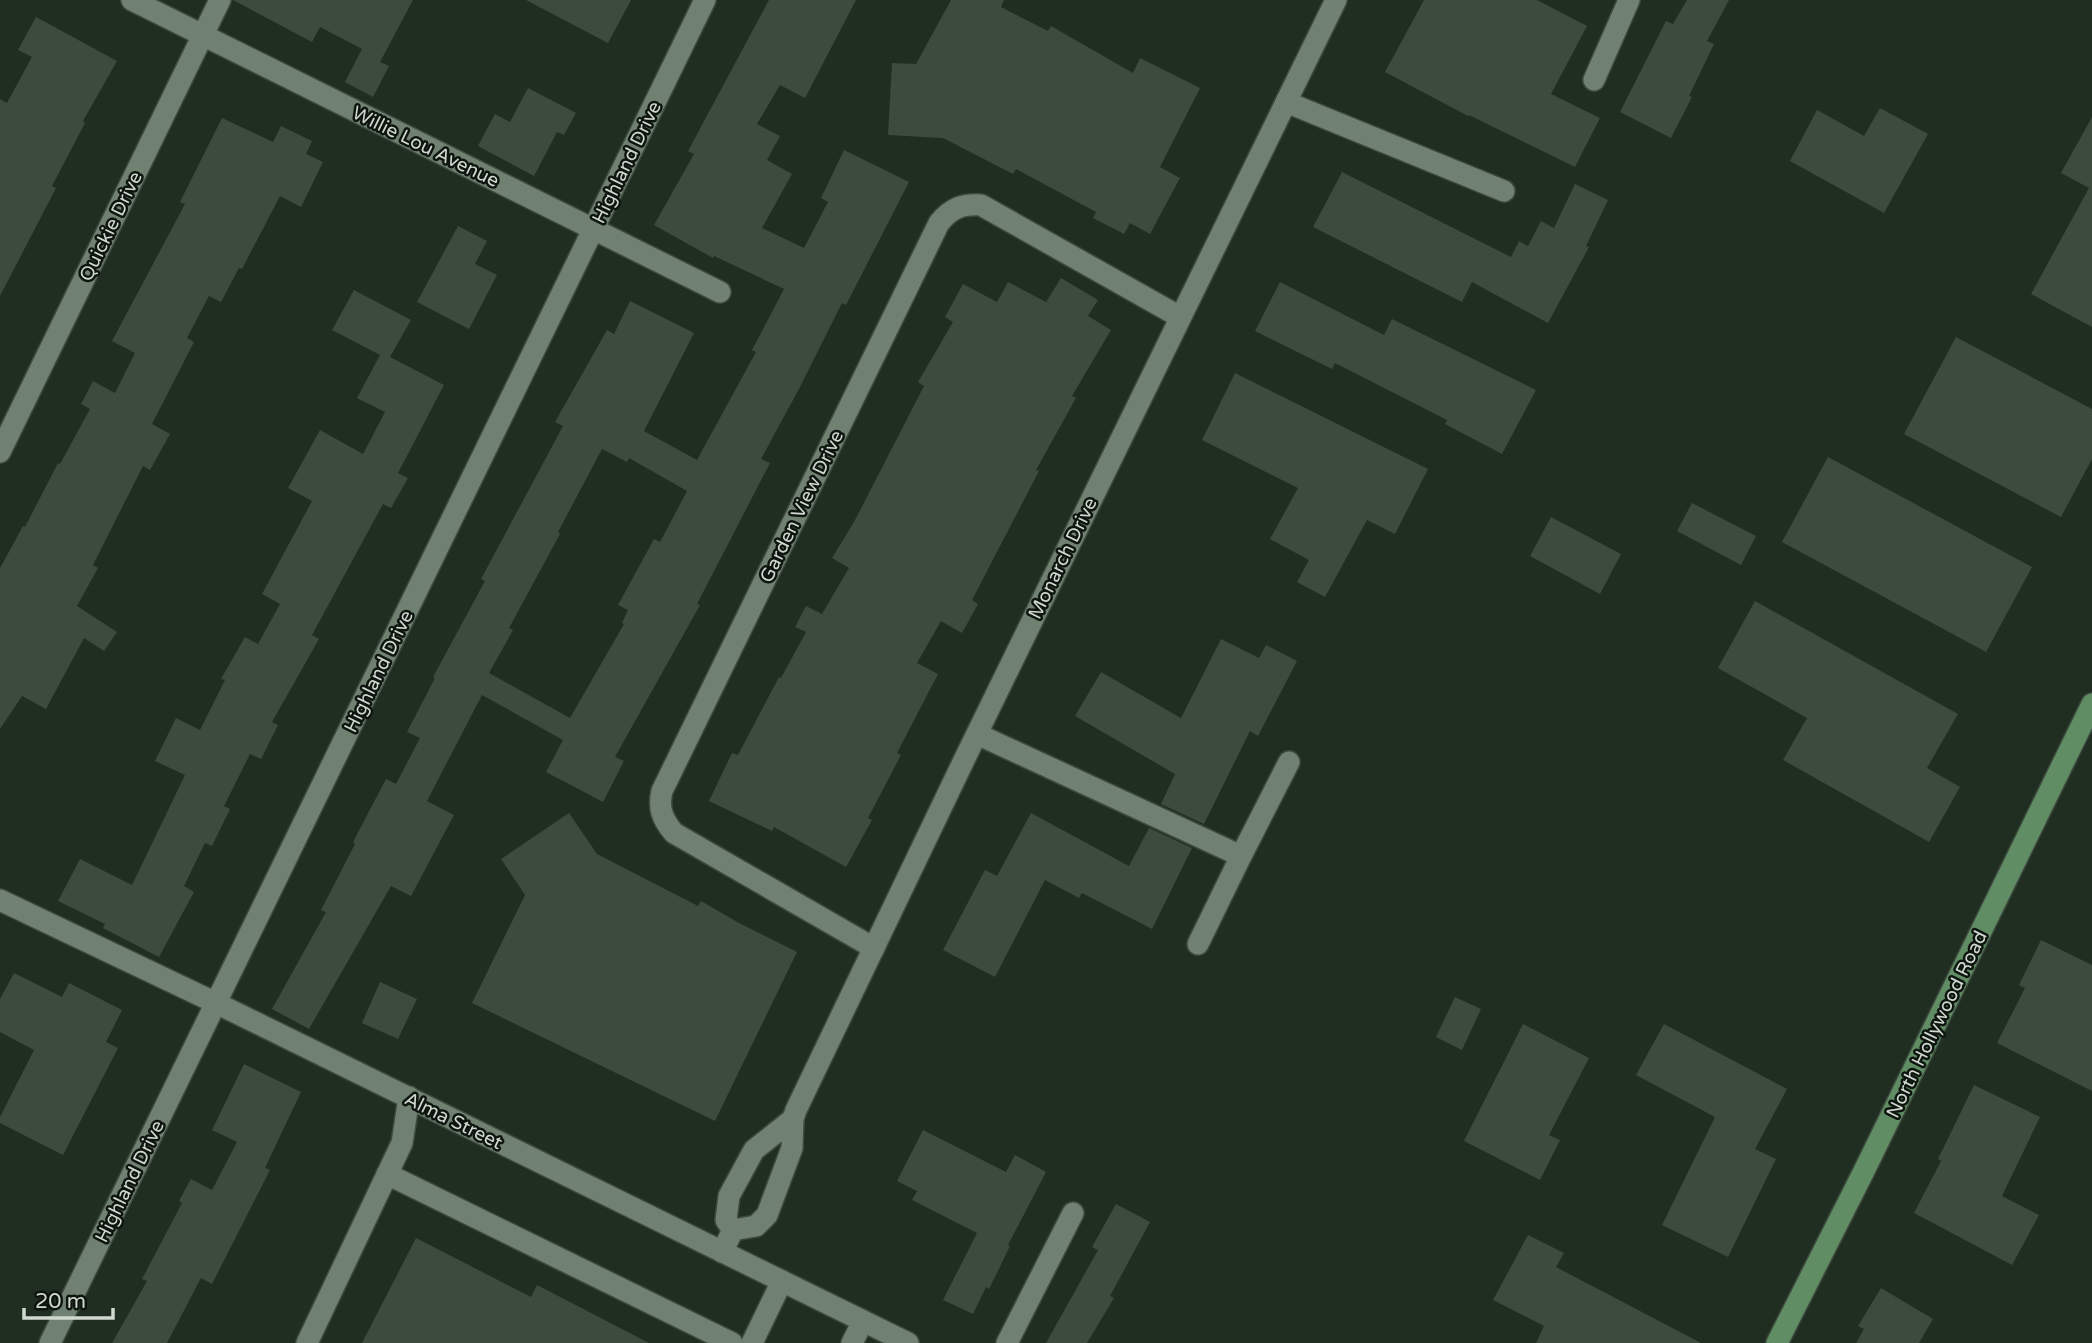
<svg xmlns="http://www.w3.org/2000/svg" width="2092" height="1343" font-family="'Varela Round',sans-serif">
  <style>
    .building { fill: #3c4b3d; fill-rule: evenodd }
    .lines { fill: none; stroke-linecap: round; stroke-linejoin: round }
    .minor-casing { stroke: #3c493d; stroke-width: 24 }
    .major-casing { stroke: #3c493d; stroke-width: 24 }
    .minor { stroke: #708171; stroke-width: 21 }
    .major { stroke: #618d65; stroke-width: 21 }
    .labels { text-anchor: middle; stroke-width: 5; stroke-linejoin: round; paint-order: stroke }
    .street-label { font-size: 19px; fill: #cfd9d0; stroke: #0e150f }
  </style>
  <rect width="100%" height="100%" fill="#202e21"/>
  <!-- building -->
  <g class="building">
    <path d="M233,0H413L380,62L389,66L373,97L345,82L362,49L320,27L312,42Z"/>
    <path d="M526,0H631L608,43Z"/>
    <path d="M769,0H856L805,98L780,85L757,124L780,136L767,160L792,174L762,228L804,248L828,202L821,198L844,150L909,182L846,305L842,303L800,387L761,459L770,463L697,604L700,605L615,757L624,761L603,802L546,772L563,740L482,695L427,801L454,815L411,896L391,886L309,1029L272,1009L326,912L321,910L355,844L353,842L386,779L396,784L420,738L407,732L435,678L433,677L485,581L481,579L563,426L555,422L607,330L614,334L630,301L694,333L644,431L697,460L756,352L752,350L784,289L714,256L713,258L654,225L694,154L688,151ZM602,449L627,462L629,458L687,491L660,542L654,539L618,605L628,610L622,623L624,624L570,718L489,673L513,630L509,628L560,534L558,532Z"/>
    <path d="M951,0H1004L1001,7L1048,31L1051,26L1133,73L1140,58L1200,88L1160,167L1180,178L1150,234L1130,223L1124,234L1093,218L1096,212L1016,169L1013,174L943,138L888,135L892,63L916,64Z"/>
    <path d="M1424,0H1537L1587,26L1551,94L1600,118L1575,167L1469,115L1468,116L1385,72Z"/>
    <path d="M1687,0H1729L1707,41L1714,44L1689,96L1692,97L1671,138L1620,112L1666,21L1673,24Z"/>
    <path d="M36,17L117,61L83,121L85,123L52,186L56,188L0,296V99L7,103L32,57L18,50Z"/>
    <path d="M528,88L576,113L564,135L557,132L534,176L478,146L495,114L510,122Z"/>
    <path d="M1880,108L1928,134L1884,213L1790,161L1817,110L1864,136Z"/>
    <path d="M2092,117V327L2031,294L2089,188L2061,173Z"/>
    <path d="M222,118L273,142L281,126L312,141L306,154L323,162L301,207L280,196L242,269L239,268L221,302L209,296L187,338L194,342L152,424L170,434L150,470L143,466L93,565L98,568L77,606L117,632L104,651L84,638L46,709L22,696L0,729V568L23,526L25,527L58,463L60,464L90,409L81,404L93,381L115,393L135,353L112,341L185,204L180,202Z"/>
    <path d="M1342,172L1511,257L1519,241L1528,246L1541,221L1554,228L1575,184L1608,200L1586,246L1589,247L1548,323L1472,282L1462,302L1313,227Z"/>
    <path d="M458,226L487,241L475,264L497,275L469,329L417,302Z"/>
    <path d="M1061,278L1098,300L1088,316L1111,330L1072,396L1076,398L1036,470L1039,471L972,600L978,604L962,633L941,621L917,663L938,674L897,753L901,755L868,818L872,820L846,867L774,827L772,831L709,801L732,753L738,755L779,677L781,678L806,632L795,627L806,606L822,614L849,568L832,558L854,522L924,386L918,382L953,322L945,317L963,284L997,302L1008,282L1046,302Z"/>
    <path d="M1280,282L1384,335L1392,319L1536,390L1502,454L1445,424L1447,420L1335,363L1332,369L1255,331Z"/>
    <path d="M354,290L411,320L390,357L444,385L398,473L408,478L391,508L383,504L312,635L319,639L272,722L278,725L261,759L250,754L224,806L230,809L212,846L205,843L184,886L194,892L159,957L103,928L105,924L58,901L80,859L132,885L185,775L155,761L176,718L200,730L225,680L221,679L245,637L258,644L280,604L262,594L312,501L288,488L320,430L363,454L385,412L357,398L380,355L332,330Z"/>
    <path d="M1956,337L2092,409V459L2061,517L1904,434Z"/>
    <path d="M1235,373L1428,469L1395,534L1367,520L1325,597L1297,582L1309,560L1270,539L1298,488L1202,440Z"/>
    <path d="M1828,457L2032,567L1986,652L1782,542Z"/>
    <path d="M1692,503L1756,536L1741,565L1677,531Z"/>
    <path d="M1551,517L1621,554L1600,594L1530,556Z"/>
    <path d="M1755,601L1958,714L1927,768L1960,787L1929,842L1783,760L1807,718L1718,668Z"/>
    <path d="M1221,639L1259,658L1266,645L1297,661L1258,736L1250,731L1204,824L1161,804L1175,774L1075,716L1101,672L1181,718Z"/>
    <path d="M569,813L597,854L698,906L701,901L739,923L797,952L715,1121L472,1003L525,895L501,859Z"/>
    <path d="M1031,813L1129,866L1149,828L1192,848L1152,929L1082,893L1079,898L1045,880L995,977L943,950L985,870L997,876Z"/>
    <path d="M2041,940L2092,965V1091L1997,1043L2025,988L2019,985Z"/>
    <path d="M14,973L62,997L69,983L122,1010L106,1042L118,1048L63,1155L0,1123V1117L34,1050L0,1032V999Z"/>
    <path d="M380,982L417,999L398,1039L362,1023Z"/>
    <path d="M1455,997L1481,1009L1462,1050L1436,1037Z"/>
    <path d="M1523,1024L1589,1058L1549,1135L1560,1140L1540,1180L1464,1141Z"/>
    <path d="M1664,1024L1787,1089L1755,1149L1776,1159L1728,1257L1662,1225L1715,1117L1636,1075Z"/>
    <path d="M244,1064L301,1092L265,1168L270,1170L212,1284L201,1278L167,1343H112L147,1281L142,1279L182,1203L179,1201L191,1179L212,1190L237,1142L212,1130Z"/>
    <path d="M1974,1085L2040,1117L2002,1196L2039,1215L2012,1265L1914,1213L1941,1161L1938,1159Z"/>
    <path d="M923,1130L1006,1172L1015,1155L1046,1172L1008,1245L1010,1246L989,1289L986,1287L973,1314L943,1300L977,1233L912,1200L917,1191L897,1181Z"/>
    <path d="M1116,1204L1150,1222L1110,1296L1114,1298L1087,1343H1046L1098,1250L1092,1247Z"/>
    <path d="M1528,1235L1564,1253L1556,1267L1701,1343H1536L1544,1326L1493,1300Z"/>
    <path d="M416,1238L531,1297L537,1285L649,1343H362Z"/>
    <path d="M1881,1288L1933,1319L1919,1343H1856L1864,1329L1858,1326Z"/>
  </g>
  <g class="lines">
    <defs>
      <g id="minor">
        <path d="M132,0L720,292"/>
        <path d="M1594,80L1629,0"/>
        <path d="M1286,102L1504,191"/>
        <path d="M0,452L220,0"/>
        <path d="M977,734L1241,856L1289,762"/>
        <path d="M0,900L216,1003L908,1343"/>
        <path d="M1198,944L1241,856"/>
        <path d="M874,948L674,833C662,819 658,808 662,791L939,223C951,208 962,204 981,205L1180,317"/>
        <path d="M387,1174L732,1343"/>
        <path d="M733,1230L726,1220L729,1196L754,1150L793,1119"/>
        <path d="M722,1252L733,1230L756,1226L767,1215L792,1148L793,1119L796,1110L965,758L1336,0"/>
        <path d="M50,1343L705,0"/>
        <path d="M307,1343L402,1143L409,1097"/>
        <path d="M752,1343L782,1281"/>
        <path d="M852,1343L863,1321"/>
        <path d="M1007,1343L1073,1213"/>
      </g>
      <path id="major" d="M1777,1343L1864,1171L2092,704"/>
    </defs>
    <!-- minor casing -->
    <use href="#minor" class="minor-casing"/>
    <!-- major casing -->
    <use href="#major" class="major-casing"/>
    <!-- minor -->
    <use href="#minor" class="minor"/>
    <!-- major -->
    <use href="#major" class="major"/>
  </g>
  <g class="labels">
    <!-- street labels -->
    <g class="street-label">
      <text transform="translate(426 146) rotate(26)" y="7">Willie Lou Avenue</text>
      <text transform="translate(626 162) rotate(-64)" y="7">Highland Drive</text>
      <text transform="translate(110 226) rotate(-64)" y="7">Quickie Drive</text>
      <text transform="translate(801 506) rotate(-64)" y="7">Garden View Drive</text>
      <text transform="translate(1062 558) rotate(-64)" y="7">Monarch Drive</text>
      <text transform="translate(378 671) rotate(-64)" y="7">Highland Drive</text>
      <text transform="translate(1936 1024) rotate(-64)" y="7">North Hollywood Road</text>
      <text transform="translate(454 1120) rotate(26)" y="7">Alma Street</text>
      <text transform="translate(129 1181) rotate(-64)" y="7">Highland Drive</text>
    </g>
  </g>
  <!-- scale -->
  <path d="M24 1308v10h89v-10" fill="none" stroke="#cfd9d0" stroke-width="3.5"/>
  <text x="35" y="1308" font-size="21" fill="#cfd9d0" stroke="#0e150f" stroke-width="5" paint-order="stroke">20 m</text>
</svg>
